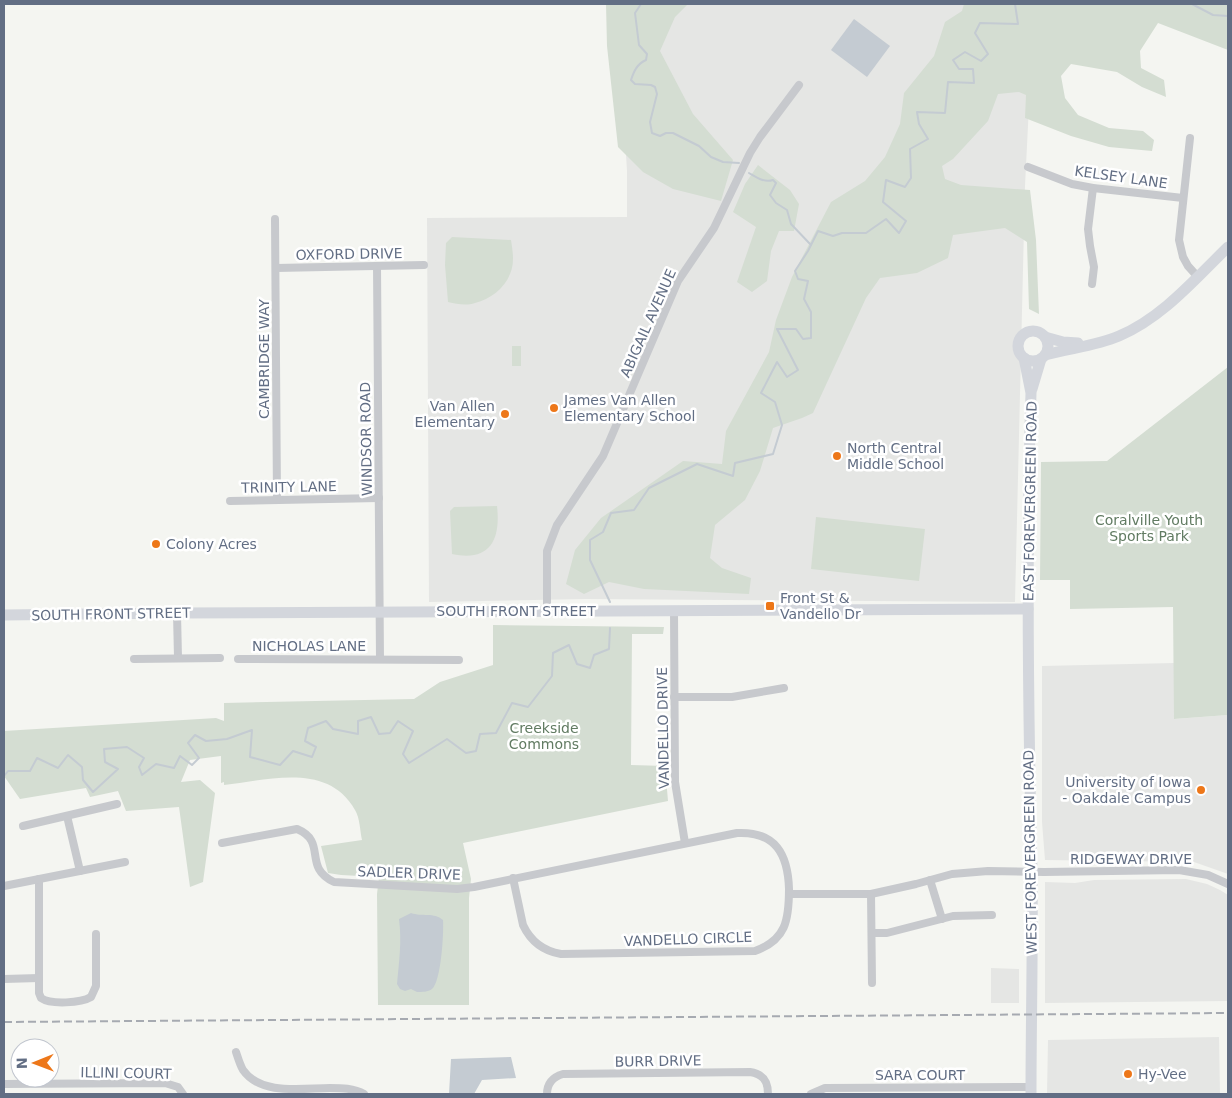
<svg xmlns="http://www.w3.org/2000/svg" width="1232" height="1098" font-family="'DejaVu Sans',sans-serif">
  <style>
    .built { fill: #e5e6e4 }
    .green { fill: #d4ddd2 }
    .water { fill: #c4cbd2 }
    .lines { fill: none; stroke-linecap: round; stroke-linejoin: round }
    .stream { stroke: #c4cbd2; stroke-width: 2 }
    .street { stroke: #c7c9cd; stroke-width: 8 }
    .secondary { stroke: #d3d6dc; stroke-width: 11 }
    .rail { stroke: #a6aab1; stroke-width: 2; stroke-dasharray: 8 4; stroke-linecap: butt }
    .poi-dot { fill: #ed7719; stroke: #fff; stroke-width: 2 }
    .labels { text-anchor: middle; stroke-width: 5; stroke-linejoin: round; paint-order: stroke }
    .street-label { font-size: 14px; fill: #626e84; stroke: #fff }
    .poi-label { font-size: 14px; fill: #626e84; stroke: #fff; text-anchor: start }
    .park-label { font-size: 14px; fill: #617b62; stroke: #fff }
  </style>
  <rect width="100%" height="100%" fill="#f4f5f1"/>
  <!-- built -->
  <g class="built">
    <path d="M617,4H1034L1025,186L1015,602L586,599L429,602L427,218L627,217V171Z"/>
    <path d="M1174,663L1175,719L1228,715V874L1194,862L1045,860L1042,822V666Z"/>
    <path d="M1186,879L1207,884L1220,890L1228,895V1001L1045,1003V882L1075,883L1094,880Z"/>
    <path d="M991,968L1019,969V1003H991Z"/>
    <path d="M1219,1037L1220,1094H1047L1048,1040Z"/>
  </g>
  <!-- green -->
  <g class="green">
    <path d="M606,4H688L675,17L660,51L693,114L733,160L721,201L673,189L643,172L618,147L607,46Z"/>
    <path d="M964,4H1228V50L1158,23L1140,51L1141,68L1164,80L1166,97L1142,87L1117,72L1071,64L1061,76L1065,98L1078,115L1109,128L1143,131L1154,140L1152,151L1109,147L1071,136L1025,118L1026,95L1019,92L998,94L988,121L953,159L942,166L945,179L961,185L1030,190L1036,240L1039,314L1029,309L1027,242L1005,228L953,235L948,258L917,273L880,278L866,298L813,413L802,418L773,428L760,471L745,500L715,525L710,558L722,568L751,578L749,594L644,589L609,582L584,594L566,584L575,550L601,518L683,461L722,464L726,431L769,352L776,320L792,277L831,202L865,181L885,157L900,124L904,93L934,56L945,22L962,11Z"/>
    <path d="M758,165L790,190L799,204L794,231H779L771,251L767,281L752,292L737,282L756,227L733,212L745,184Z"/>
    <path d="M452,237L511,240C512,246 513,253 513,259C513,281 495,298 475,303C466,306 457,304 448,302L445,265L446,243Z"/>
    <rect x="512" y="346" width="9" height="20"/>
    <path d="M1228,367V715L1174,719L1173,607L1070,609V580H1040L1041,462L1107,461Z"/>
    <path d="M497,506C501,541 489,562 452,554L450,511L454,507Z"/>
    <path d="M816,517L925,529L919,581L811,569Z"/>
    <path d="M493,625L664,627L663,634H632L631,765L665,766L668,801L463,843L471,879L469,898V1005H378L377,894L379,877L341,875L328,873L321,846L362,840C360,831 360,818 355,810C328,762 269,780 224,785V782L221,783V756L190,760L181,782L200,780L215,793L203,882L190,887L179,807L126,811L118,791L90,797L86,788L20,799L4,776V731L216,718L224,721V703L414,699L440,682L493,665Z"/>
  </g>
  <!-- water -->
  <g class="water">
    <path d="M854,19L890,46L867,77L831,50Z"/>
    <path d="M411,913C422,917 434,912 443,920C444,933 441,982 432,989C428,992 422,992 417,992L411,989L405,991L400,989L397,984C399,962 402,942 399,919Z"/>
    <path d="M511,1057L516,1078L482,1080L474,1094H449L451,1059Z"/>
  </g>
  <g class="lines">
    <!-- stream -->
    <g class="stream">
      <path d="M641,4L635,13L639,45L647,54L646,60C637,64 634,71 631,80L635,84L651,85L655,87L657,94L650,122L652,133L660,136L666,133H673L699,146L711,157L723,162L739,163"/>
      <path d="M1192,4L1213,15L1228,16"/>
      <path d="M749,173C756,177 764,183 773,180L776,183L770,195L776,203L787,210L791,224L811,245"/>
      <path d="M610,602L590,560V540L603,532L611,513L634,510L649,488L697,464L733,476L735,463L773,454L782,425L775,402L761,393L777,362L787,377L798,370L777,329H796L803,339L811,338V312L804,299L808,281L798,279L795,271L808,251L818,231L833,236L842,233H866L886,219L899,233L906,221L883,202L886,180L905,187L911,178L910,149L928,139L919,124L917,112L945,113L948,82L974,83L973,69H959L953,60L965,52L981,61L988,54L975,33L980,23L1018,24L1015,4"/>
      <path d="M4,776L8,771H30L37,758L58,768L68,755L82,767L83,780L93,792L118,769L105,762L104,749L127,747L144,758L139,767L142,775L156,764L174,768L180,756L192,765L199,758L188,743L195,735L206,741L227,739L252,730L250,757L280,765L293,751L312,757L316,747L305,741L308,728L326,721L333,729L358,734V721L371,717L379,734L390,733L398,721L413,731L403,754L409,763L447,739L466,753L476,751L480,734L496,733L512,703L528,707L552,676L553,653L569,645L577,664L590,668L594,655L609,649L610,628"/>
    </g>
    <!-- street -->
    <g class="street">
      <path d="M1190,138L1179,240L1183,257L1188,266L1197,276"/>
      <path d="M1028,167L1072,184L1093,188L1183,198"/>
      <path d="M275,219L277,500"/>
      <path d="M377,266L380,659"/>
      <path d="M276,268L424,265"/>
      <path d="M1092,284L1094,267L1090,246L1088,229L1093,188"/>
      <path d="M230,501L379,498"/>
      <path d="M547,611V551L557,525L603,456L678,281L714,228L750,153L760,137L799,85"/>
      <path d="M674,611L675,782L685,843"/>
      <path d="M177,613L178,658"/>
      <path d="M134,659L220,658"/>
      <path d="M238,659L459,660"/>
      <path d="M674,697H732L784,688"/>
      <path d="M67,816L80,871"/>
      <path d="M23,826L117,804"/>
      <path d="M222,843L297,829C328,842 302,867 334,882L457,889L474,887L737,833C776,831 788,855 789,889C789,920 786,940 755,951L561,954C543,951 531,942 523,925L513,878"/>
      <path d="M39,879V993L41,998C51,1005 81,1003 91,997L96,986V934"/>
      <path d="M930,880L942,919"/>
      <path d="M4,886L125,862"/>
      <path d="M789,894H871L916,884L952,874L988,871L1044,872L1179,870L1208,875L1228,884"/>
      <path d="M871,894L872,983"/>
      <path d="M872,933H887L953,916L992,915"/>
      <path d="M4,979L39,978"/>
      <path d="M236,1052C238,1058 240,1065 243,1070C261,1096 303,1088 330,1088C341,1088 354,1088 364,1094"/>
      <path d="M4,1084L165,1083L178,1087L183,1094"/>
      <path d="M547,1094C547,1083 553,1077 563,1074L750,1072C763,1074 768,1081 768,1094"/>
      <path d="M811,1094L825,1088L1031,1087"/>
    </g>
    <!-- secondary -->
    <g class="secondary">
      <circle cx="1033" cy="346" r="15"/>
      <path d="M1045,337L1063,342L1078,343"/>
      <path d="M1045,355C1070,348 1096,346 1119,336C1162,318 1195,279 1228,247"/>
      <path d="M1024,358L1031,393C1026,552 1028,712 1032,872C1033,946 1031,1020 1031,1094"/>
      <path d="M1032,389L1041,359"/>
      <path d="M4,615L177,613L1028,609"/>
    </g>
    <!-- rail -->
    <path class="rail" d="M4,1022L1228,1013"/>
  </g>
  <!-- markers -->
  <g class="poi-dot">
    <circle cx="554" cy="408" r="5"/>
    <circle cx="505" cy="414" r="5"/>
    <circle cx="837" cy="456" r="5"/>
    <circle cx="156" cy="544" r="5"/>
    <rect x="765" y="601" width="10" height="10" rx="2.5"/>
    <circle cx="1201" cy="790" r="5"/>
    <circle cx="1128" cy="1074" r="5"/>
  </g>
  <g class="labels">
    <!-- street labels -->
    <g class="street-label">
      <text transform="translate(1121 177) rotate(8)" y="5">KELSEY LANE</text>
      <text transform="translate(349 254) rotate(-1)" y="5">OXFORD DRIVE</text>
      <text transform="translate(648 323) rotate(-66)" y="5">ABIGAIL AVENUE</text>
      <text transform="translate(264 359) rotate(-90)" y="5">CAMBRIDGE WAY</text>
      <text transform="translate(366 439) rotate(-91)" y="5">WINDSOR ROAD</text>
      <text transform="translate(289 487) rotate(-1)" y="5">TRINITY LANE</text>
      <text transform="translate(1030 501) rotate(-89)" y="5">EAST FOREVERGREEN ROAD</text>
      <text x="516" y="616">SOUTH FRONT STREET</text>
      <text transform="translate(111 614) rotate(-1)" y="5">SOUTH FRONT STREET</text>
      <text x="309" y="651">NICHOLAS LANE</text>
      <text transform="translate(663 728) rotate(-91)" y="5">VANDELLO DRIVE</text>
      <text transform="translate(1030 852) rotate(-91)" y="5">WEST FOREVERGREEN ROAD</text>
      <text x="1131" y="864">RIDGEWAY DRIVE</text>
      <text transform="translate(409 873) rotate(2)" y="5">SADLER DRIVE</text>
      <text transform="translate(688 939) rotate(-2)" y="5">VANDELLO CIRCLE</text>
      <text transform="translate(658 1061) rotate(-1)" y="5">BURR DRIVE</text>
      <text transform="translate(126 1073) rotate(1)" y="5">ILLINI COURT</text>
      <text x="920" y="1080">SARA COURT</text>
    </g>
    <!-- poi labels -->
    <g class="poi-label">
      <text x="564" y="405">James Van Allen<tspan x="564" dy="16">Elementary School</tspan></text>
      <text x="495" y="411" text-anchor="end">Van Allen<tspan x="495" dy="16">Elementary</tspan></text>
      <text x="847" y="453">North Central<tspan x="847" dy="16">Middle School</tspan></text>
      <text x="166" y="549">Colony Acres</text>
      <text x="780" y="603">Front St &amp;<tspan x="780" dy="16">Vandello Dr</tspan></text>
      <text x="1191" y="787" text-anchor="end">University of Iowa<tspan x="1191" dy="16">- Oakdale Campus</tspan></text>
      <text x="1138" y="1079">Hy-Vee</text>
    </g>
    <!-- park labels -->
    <g class="park-label">
      <text x="1149" y="525">Coralville Youth<tspan x="1149" dy="16">Sports Park</tspan></text>
      <text x="544" y="733">Creekside<tspan x="544" dy="16">Commons</tspan></text>
    </g>
  </g>
  <!-- border -->
  <rect width="1232" height="1098" fill="none" stroke="#626e84" stroke-width="10"/>
  <!-- north arrow -->
  <g transform="translate(35 1063) rotate(269)"><circle r="24" fill="#ffffff" stroke="#c0c5ce"/>
  <path d="M0-4L9 19L0 12L-9 19Z" fill="#ed7719"/>
  <text y="-8" font-size="14" font-weight="bold" text-anchor="middle" fill="#626e84">N</text>
  </g>
</svg>
